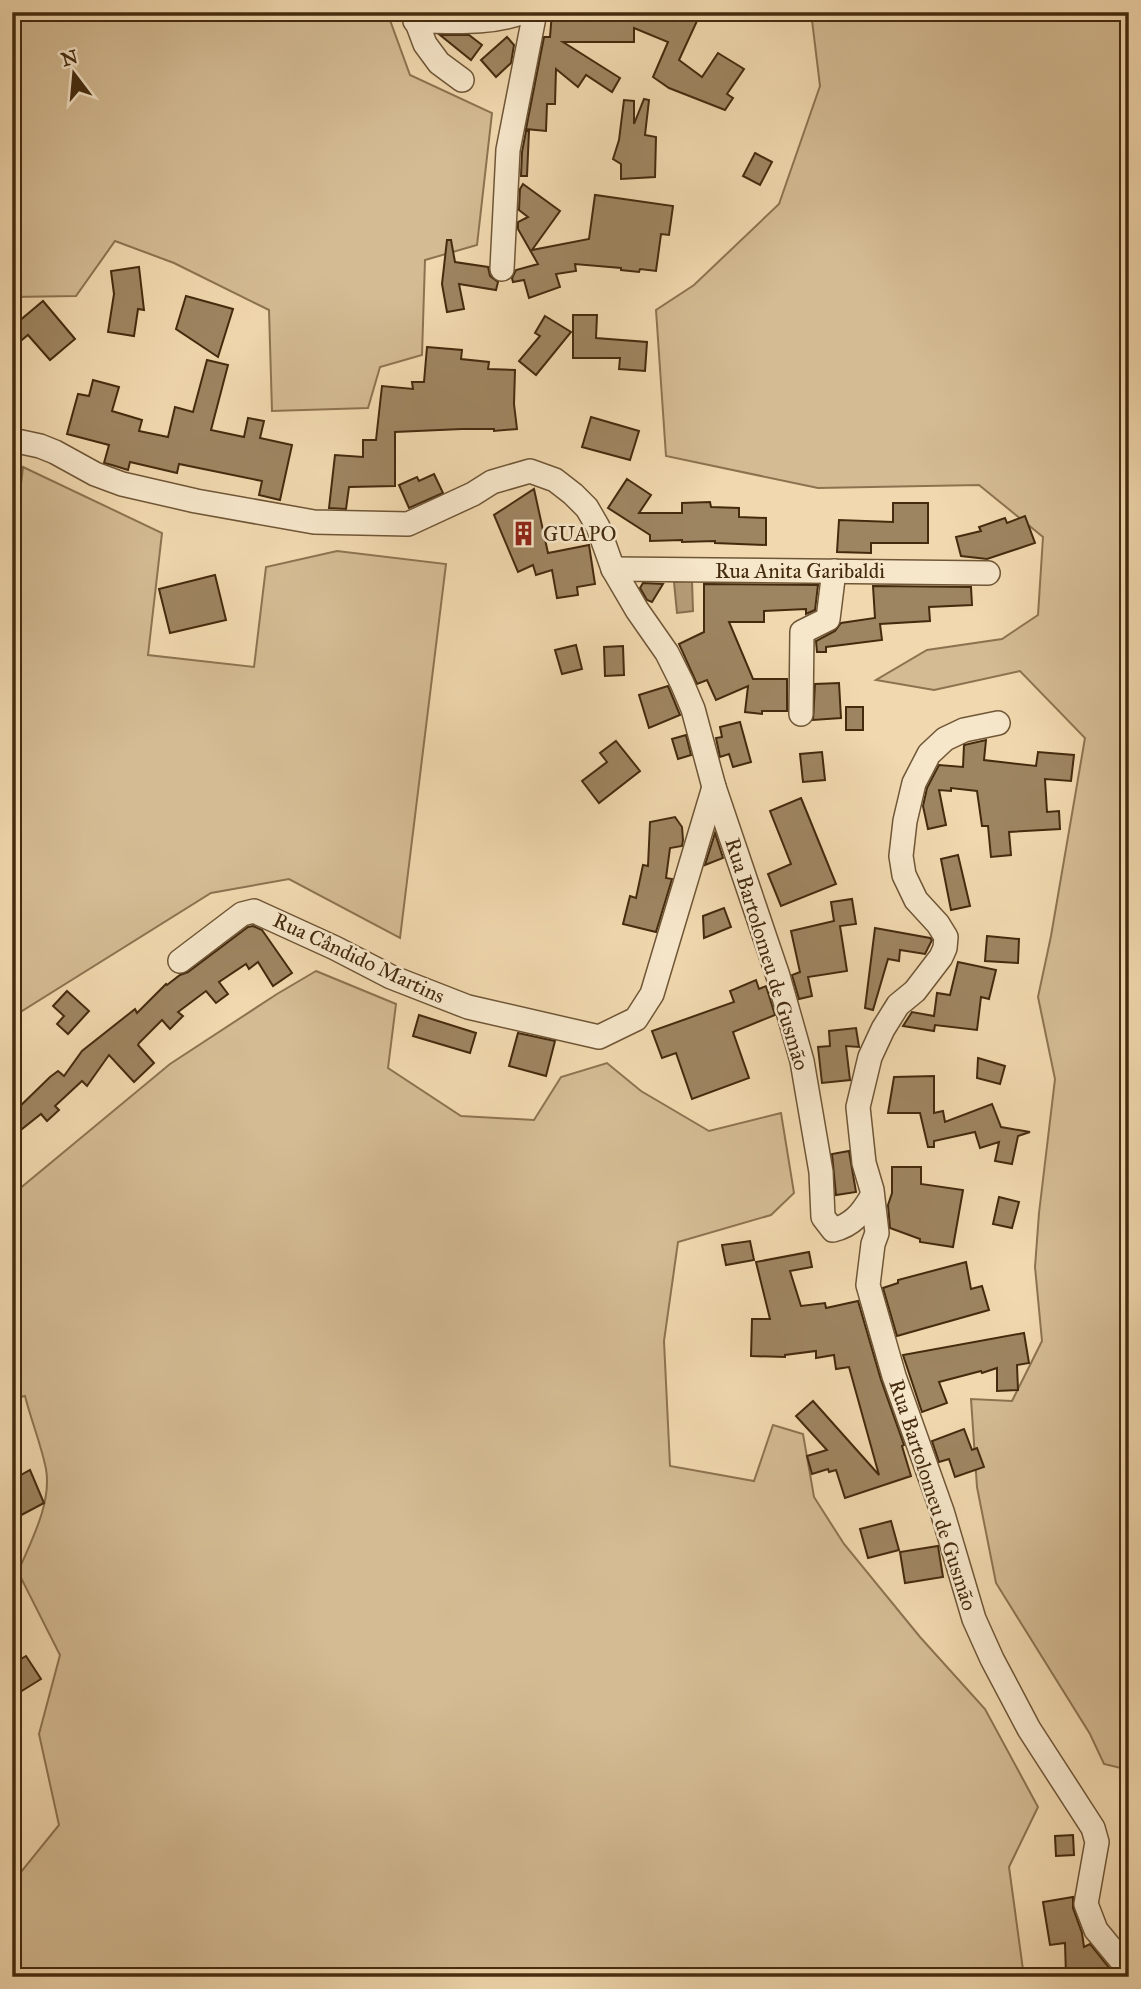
<svg xmlns="http://www.w3.org/2000/svg" width="1141" height="1989" font-family="'IM FELL Great Primer',serif">
  <style>
    .green { fill: #d4bb93; stroke: #8c7350; stroke-width: 2 }
    .water { fill: #b69d78; stroke: #886f4e; stroke-width: 2 }
    .building { fill: #9e8561; stroke: #442b0e; stroke-width: 2 }
    .lines { fill: none; stroke-linecap: round; stroke-linejoin: round }
    .minor-casing { stroke: #6f5636; stroke-width: 26 }
    .minor { stroke: #f6e6ca; stroke-width: 23 }
    .labels { text-anchor: middle; stroke-width: 5; stroke-linejoin: round; paint-order: stroke }
    .poi-label { font-size: 21px; fill: #442b0e; stroke: #f6e6ca; text-anchor: start }
    .street-label { font-size: 21px; fill: #442b0e; stroke: #f6e6ca }
  </style>
  <rect width="100%" height="100%" fill="#f1d8ae"/>
  <filter id="stains"><feTurbulence type="fractalNoise" baseFrequency=".00286" numOctaves="4"/><feColorMatrix values="0 0 0 0 .2 0 0 0 0 .09 0 0 0 0 .02 0 0 0 .5 -.17"/></filter>
  <radialGradient id="worn" r=".72"><stop offset=".6" stop-color="#630" stop-opacity="0"/><stop offset="1" stop-color="#630" stop-opacity=".3"/></radialGradient>
  <!-- green -->
  <g class="green">
    <path d="M18,12H387L410,75L492,113L477,245L425,260L422,355L380,367L368,408L272,411L269,310L174,263L115,241L76,296L12,297Z"/>
    <path d="M811,12H1129V1770L1104,1764L1090,1734L996,1583L977,1487L971,1399L1012,1401L1042,1341L1035,1267L1039,1213L1055,1079L1038,997L1051,936L1085,738L1020,671L934,690L876,680L927,650L1002,639L1038,615L1043,537L979,485L818,488L666,456L656,310L694,285L779,204L820,86Z"/>
    <path d="M23,467L162,533L148,655L254,667L266,567L337,551L446,564L400,938L289,879L211,893L22,1011L12,1002V560Z"/>
    <path d="M316,971L396,1004L388,1068L461,1116L534,1120L561,1077L607,1063L641,1091L709,1131L781,1113L794,1193L771,1215L678,1242L664,1341L670,1466L754,1481L773,1425L803,1434L814,1497L844,1544L920,1637L985,1709L1038,1807L1009,1867L1024,1977H15L12,1960V1883L59,1825L39,1734L60,1655L18,1572C31,1541 52,1503 46,1469C41,1444 31,1420 25,1396L12,1399V1195L170,1064L277,994Z"/>
  </g>
  <!-- water -->
  <path class="water" d="M692,581L693,611L677,613L674,582Z"/>
  <!-- building -->
  <g class="building">
    <path d="M552,12H678L697,21L679,60L702,77L718,53L744,69L727,94L733,98L725,110L669,88L653,77L668,42L634,28V42H563L620,78L612,92L586,75L578,87L556,69L555,104H547L546,131L526,129L544,37H550Z"/>
    <path d="M440,35H469L482,45L471,60Z"/>
    <path d="M507,37L514,45L511,63L496,77L481,60Z"/>
    <path d="M644,99L649,100L645,135L656,137L655,177L621,179V164L613,159L619,140L624,100L634,101V124Z"/>
    <path d="M526,131H529L527,176H521L522,152Z"/>
    <path d="M755,153L772,162L760,185L743,176Z"/>
    <path d="M523,184L560,211L532,250L589,239L595,195L673,206L669,235L661,234L656,271L640,269L639,272L621,270V268L575,264L576,271L556,274L560,287L529,298L524,280L513,282L512,278L516,270L538,264L518,229V222L528,217L519,210L520,189Z"/>
    <path d="M447,240H451L455,262L488,267L490,276L498,282L496,290L459,284L464,309L447,312L442,284Z"/>
    <path d="M139,267L144,310L138,309L134,336L108,332L114,294L111,271Z"/>
    <path d="M186,296L233,309L218,357L176,329Z"/>
    <path d="M43,301L75,339L50,360L28,335L12,348V327Z"/>
    <path d="M573,315H597L596,338L647,342L645,371L619,369L620,358H573Z"/>
    <path d="M545,316L571,332L536,375L519,361L540,336L535,333Z"/>
    <path d="M427,347L462,350L461,359L489,362L488,369L515,370L514,404L517,429L494,431V429H462L395,432V486L349,487L346,509L329,508L335,455L363,457V440H376L382,386L413,389L412,382H424Z"/>
    <path d="M207,360L228,365L211,430L244,437L248,418L264,421L260,438L292,445L280,500L259,495L262,481L179,464L177,473L130,462L128,470L112,465L104,463L109,445L67,434L78,394L89,396L93,380L119,387L112,411L142,420L139,431L168,437L175,407L193,412Z"/>
    <path d="M591,417L639,431L630,460L582,447Z"/>
    <path d="M434,474L443,493L409,508L399,485L417,477L419,481Z"/>
    <path d="M627,479L651,495L639,513H682V503L710,502L711,507L739,508V517L766,518V545L715,543V541L682,542V540L650,541V535L608,508Z"/>
    <path d="M534,489L548,553L589,545L595,584L577,587L578,595L557,598L552,570L536,575L533,565L518,572L494,515Z"/>
    <path d="M893,503H928V543H871V553L837,552L839,520L893,522Z"/>
    <path d="M1025,516L1035,543L987,559L961,556L956,537L981,531L979,527L1005,518L1007,523Z"/>
    <path d="M215,575L226,620L170,633L159,589Z"/>
    <path d="M643,583L663,584L652,602L647,600L640,588Z"/>
    <path d="M704,584L818,585L815,610L806,614V609L764,611V622H729L753,679H787V711H762V714L745,712L748,686L716,700L707,680L697,684L679,644L704,632Z"/>
    <path d="M873,586L971,587L972,605L929,607L930,621L880,624L882,640L826,647V652H817L816,641L835,631L841,623L875,618Z"/>
    <path d="M576,645L582,669L562,674L555,650Z"/>
    <path d="M623,646L624,675L605,676L604,647Z"/>
    <path d="M839,683L841,718L813,720L815,684Z"/>
    <path d="M668,686L680,715L649,728L639,695Z"/>
    <rect x="846" y="707" width="17" height="23"/>
    <path d="M740,722L751,762L733,767L729,754L720,757L716,738L722,737L720,727Z"/>
    <path d="M686,735L691,755L678,759L672,739Z"/>
    <path d="M986,740L984,760L1036,766L1038,752L1074,755L1071,781L1045,779L1047,812L1059,811L1060,829L1009,832L1011,855L991,857L988,826H982L977,791L951,788V791L939,790L946,825L928,829L923,806L927,788L939,765L963,767L964,745Z"/>
    <path d="M616,741L640,771L599,803L582,781L607,762L600,753Z"/>
    <path d="M822,752L825,780L803,782L800,754Z"/>
    <path d="M801,798L836,884L781,906L768,874L791,864L770,811Z"/>
    <path d="M675,817L682,827L683,840L682,846L670,848L666,878L672,879L656,932L623,924L630,896L636,898L643,865L648,866L650,822Z"/>
    <path d="M715,833L723,858L705,865Z"/>
    <path d="M958,855L970,906L951,910L941,859Z"/>
    <path d="M852,899L856,924L840,926L847,971L808,977L812,996L799,999L792,975L800,972L791,931L834,921L831,902Z"/>
    <path d="M724,908L731,927L704,938L703,916Z"/>
    <path d="M253,926L262,930L292,973L273,986L258,962L249,969L246,964L219,982L228,994L216,1003L206,991L178,1012L183,1016L170,1029L162,1020L139,1043L138,1045L154,1063L134,1082L109,1055L87,1086L82,1081L55,1106L59,1110L47,1121L41,1114L12,1137V1114L50,1077L58,1071L64,1076L82,1051L135,1009L137,1013L166,984L167,985L180,975L188,972L248,927Z"/>
    <path d="M875,928L930,938L932,940L925,954L900,950L899,961L888,959L873,1010L865,1008Z"/>
    <path d="M987,936L1019,939L1018,963L985,961Z"/>
    <path d="M958,962L996,970L989,999L981,997L977,1030L935,1025L934,1031L903,1026L912,1012L934,1016L937,993L950,995Z"/>
    <path d="M756,980L759,989L766,986L775,1015L733,1032L749,1078L692,1099L676,1053L662,1058L652,1031L734,1002L730,991Z"/>
    <path d="M67,991L89,1011L68,1034L57,1024L64,1016L53,1006Z"/>
    <path d="M419,1015L476,1033L470,1053L413,1036Z"/>
    <path d="M856,1028L859,1047L846,1046L850,1080L822,1083L818,1047L830,1046L829,1031Z"/>
    <path d="M518,1033L555,1041L546,1076L509,1066Z"/>
    <path d="M978,1058L1005,1066L1000,1084L977,1078Z"/>
    <path d="M934,1076V1113L943,1111L945,1122L992,1104L1001,1127L1030,1132L1018,1136L1012,1164L995,1161L999,1142L980,1148L975,1132L934,1141V1147H928L920,1113H888L894,1077Z"/>
    <path d="M849,1151L856,1192L836,1195L832,1154Z"/>
    <path d="M892,1167H921V1184L963,1190L953,1247L920,1242V1239L890,1228L888,1205L892,1193Z"/>
    <path d="M999,1197L1019,1202L1012,1228L993,1224Z"/>
    <path d="M750,1241L754,1260L726,1265L722,1245Z"/>
    <path d="M809,1252L812,1267L790,1271L801,1306L825,1303L826,1308L858,1301L881,1380L904,1445L902,1446L911,1476L845,1498L836,1470L829,1472L828,1469L812,1474L807,1456L827,1450L796,1416L813,1401L879,1475L849,1367L836,1369L834,1355L816,1358V1351L785,1355V1357L751,1356L752,1319H770L756,1262Z"/>
    <path d="M966,1262L971,1289L982,1286L989,1310L897,1336L883,1288L898,1283V1280Z"/>
    <path d="M1024,1333L1029,1363L1017,1365L1018,1390L997,1391V1368L982,1373L981,1371L939,1382L947,1403L922,1412L903,1355Z"/>
    <path d="M964,1429L972,1450L977,1448L984,1467L955,1477L949,1459L939,1462L932,1441Z"/>
    <path d="M30,1470L44,1503L12,1520V1480Z"/>
    <path d="M891,1521L899,1550L868,1558L860,1529Z"/>
    <path d="M938,1546L943,1577L905,1583L900,1552Z"/>
    <path d="M26,1656L41,1679L12,1697V1664Z"/>
    <path d="M1073,1835L1074,1855L1056,1856L1055,1836Z"/>
    <path d="M1073,1897V1908L1082,1933L1084,1947L1090,1944L1110,1969L1096,1977H1089L1088,1975L1066,1976L1065,1943L1050,1945L1043,1902Z"/>
  </g>
  <g class="lines">
    <defs>
      <g id="minor">
        <path d="M413,12L425,44L439,63L462,80"/>
        <path d="M415,21C451,21 489,25 523,12"/>
        <path d="M502,269L508,150L535,12"/>
        <path d="M12,440L40,446L55,452L95,474L122,484L196,501L314,522L408,524L473,494L492,482L530,471L555,480L573,494L587,508L598,527L613,569L637,610L667,653L682,683L693,709L714,787L778,976L802,1061L821,1172L823,1217L833,1230C853,1225 862,1213 872,1196"/>
        <path d="M613,569L988,573"/>
        <path d="M801,714L802,632L828,619L834,571"/>
        <path d="M998,723L964,730L945,739L929,754L914,783L905,821L901,856L904,875L916,900L938,924L946,937L945,948L941,957L915,991L898,1005L883,1029L870,1057L858,1107L864,1163L872,1190L877,1233L873,1244L868,1285L894,1376L942,1511L974,1619L992,1659L1029,1729L1093,1828L1097,1842L1086,1904L1096,1930L1129,1970"/>
        <path d="M180,961L242,914L254,911L335,948L391,977L468,1007L599,1037L636,1019L652,994L714,787"/>
      </g>
    </defs>
    <!-- minor casing -->
    <use href="#minor" class="minor-casing"/>
    <!-- minor -->
    <use href="#minor" class="minor"/>
  </g>
  <!-- icons -->
  <defs>
    <symbol id="building-bare" viewBox="-9 -9 18 18"><path d="M-4-6H4V6H1V3H-1V6H-4ZM-2.5-4.3h1.7v1.8h-1.7ZM.8-4.3h1.7v1.8H.8ZM-2.5-1h1.7V.8h-1.7ZM.8-1h1.7V.8H.8Z" fill="#8f2418" stroke="#f6e6ca" stroke-width="2.5" paint-order="stroke"/></symbol>
  </defs>
  <g fill-rule="evenodd">
    <use href="#building-bare" x="506" y="516" width="35" height="35"/>
  </g>
  <g class="labels">
    <!-- poi labels -->
    <g class="poi-label">
      <text x="543" y="541">GUAPO</text>
    </g>
    <!-- street labels -->
    <g class="street-label">
      <text x="800" y="578">Rua Anita Garibaldi</text>
      <text transform="translate(767 954) rotate(73)" y="7">Rua Bartolomeu de Gusmão</text>
      <text transform="translate(359 958) rotate(25)" y="7">Rua Cândido Martins</text>
      <text transform="translate(933 1495) rotate(72)" y="7">Rua Bartolomeu de Gusmão</text>
    </g>
  </g>
  <!-- margin -->
  <rect width="1141" height="1989" fill="none" stroke="#f1d8ae" stroke-width="42"/>
  <rect x="14" y="14" width="1113" height="1961" fill="none" stroke="#442b0e" stroke-width="3.5"/>
  <rect x="21" y="21" width="1099" height="1947" fill="none" stroke="#442b0e" stroke-width="2"/>
  <!-- north arrow -->
  <g transform="translate(74 74) rotate(344)" stroke="#f6e6ca" stroke-width="5" paint-order="stroke">
  <path d="M0-5L12 26L0 18L-12 26Z" fill="#442b0e"/>
  <text y="-10" font-size="19" font-weight="bold" text-anchor="middle" fill="#442b0e">N</text>
  </g>
  <rect width="100%" height="100%" filter="url(#stains)"/>
  <rect width="100%" height="100%" fill="url(#worn)"/>
</svg>
